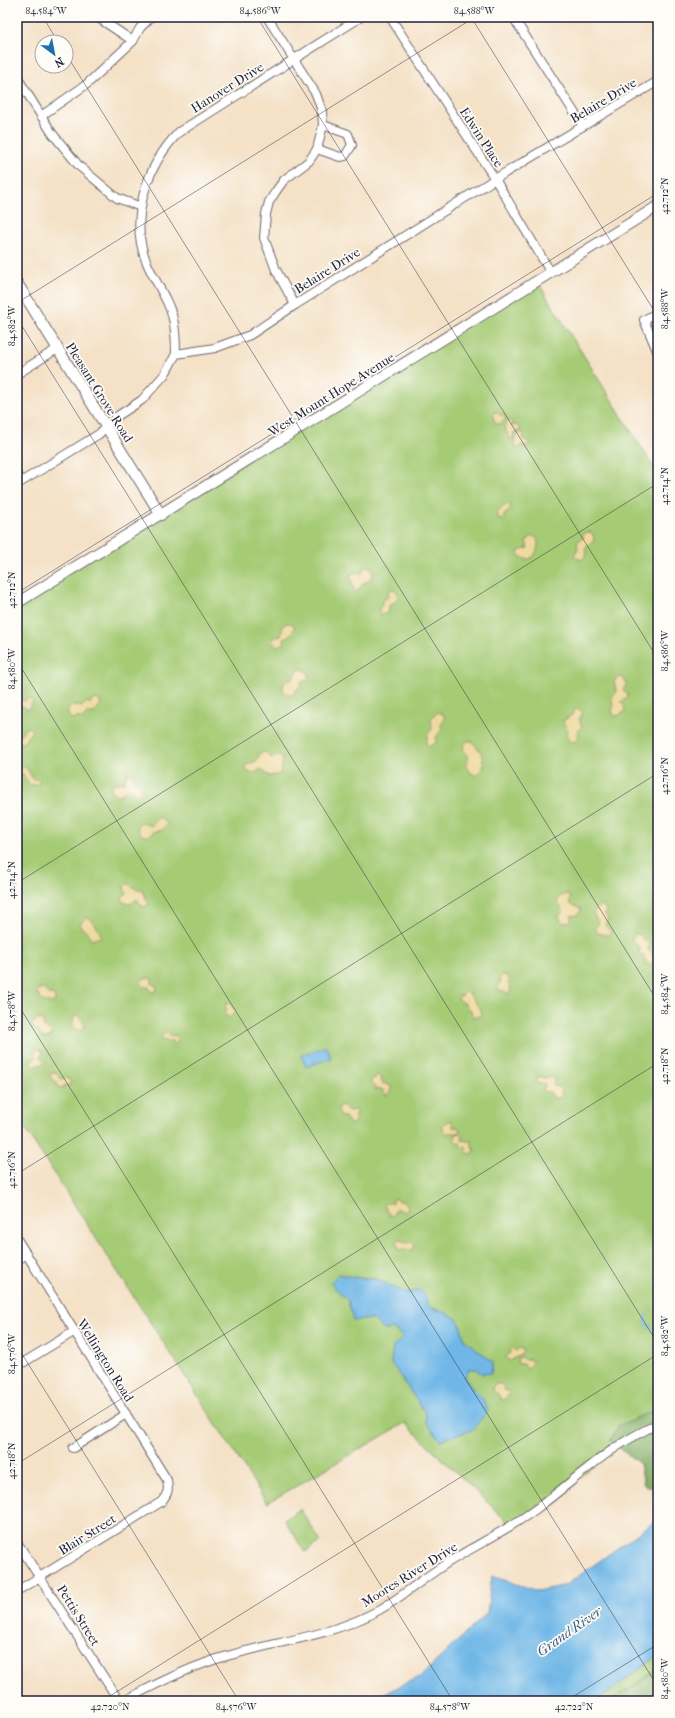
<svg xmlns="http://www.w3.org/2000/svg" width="675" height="1718" font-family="'IM FELL French Canon',serif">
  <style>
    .green { fill: #a5cb75; stroke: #647658 }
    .forest { fill: #84af66; stroke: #536850 }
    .sand { fill: #eeda9e; stroke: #887e6c }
    .water { fill: #70b7e7; stroke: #496c91 }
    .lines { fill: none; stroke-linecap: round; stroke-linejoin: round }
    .stream { stroke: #70b7e7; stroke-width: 2 }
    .minor-casing { stroke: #6c656c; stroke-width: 10 }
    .tertiary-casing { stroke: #6c656c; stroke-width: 12 }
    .minor { stroke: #fff; stroke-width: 8 }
    .tertiary { stroke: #fff; stroke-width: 10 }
    .ticks { fill: none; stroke: #22223b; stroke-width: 1; stroke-opacity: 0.45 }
    .labels { text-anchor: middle; stroke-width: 3.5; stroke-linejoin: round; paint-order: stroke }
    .street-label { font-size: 13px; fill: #22223b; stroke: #fdfcf7 }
    .water-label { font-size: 14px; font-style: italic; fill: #415e80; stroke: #fdfcf7 }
    .neatline { fill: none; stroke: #22223b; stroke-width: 1.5 }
    .ticks-label { font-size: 10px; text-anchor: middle; fill: #22223b }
  </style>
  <rect width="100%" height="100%" fill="#fdfcf7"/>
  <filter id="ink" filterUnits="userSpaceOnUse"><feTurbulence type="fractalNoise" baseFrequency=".025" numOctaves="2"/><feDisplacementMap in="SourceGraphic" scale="8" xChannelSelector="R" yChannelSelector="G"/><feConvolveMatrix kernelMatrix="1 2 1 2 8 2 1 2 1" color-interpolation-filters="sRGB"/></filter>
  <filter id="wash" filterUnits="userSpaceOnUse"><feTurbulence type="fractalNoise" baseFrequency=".012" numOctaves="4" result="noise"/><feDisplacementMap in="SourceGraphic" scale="16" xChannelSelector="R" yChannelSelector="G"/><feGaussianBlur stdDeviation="0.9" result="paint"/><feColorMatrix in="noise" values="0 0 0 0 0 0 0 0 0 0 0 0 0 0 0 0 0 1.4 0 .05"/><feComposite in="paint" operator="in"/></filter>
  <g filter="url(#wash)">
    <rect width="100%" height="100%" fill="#f4e1c6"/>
    <!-- green -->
    <g class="green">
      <path d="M537,281L658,474V1425L632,1436L514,1528L405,1423L267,1503L17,1116V602Z"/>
      <path d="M300,1509L321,1542L305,1552L284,1519Z"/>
      <path d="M658,1655V1701H597Z"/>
    </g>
    <!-- forest -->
    <g class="forest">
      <path d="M658,1408V1488L644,1485L640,1464L610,1441L618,1426Z"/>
      <path d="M658,1669V1701H611Z"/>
    </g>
    <!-- sand -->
    <g class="sand">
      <path d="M495,412H498L500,415H505V420L500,424L495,423L493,415Z"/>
      <path d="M510,420L512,422V426L517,425L521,430L514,432L513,438L510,439L504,426Z"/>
      <path d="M522,432L524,435L523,439L530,443L527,446L522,445L519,448H516L514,440L516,435Z"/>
      <path d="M506,504H510V510L504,515V519L499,520L497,512Z"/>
      <path d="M589,532L593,534L594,541L586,546L585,557L581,560L574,556L578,548L577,542L583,538L584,533Z"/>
      <path d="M533,536L537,538C541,550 531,568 518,554L519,551L528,548L526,541Z"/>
      <path d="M370,566L373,572L371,579L362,584L358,591L354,590L350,575L355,572L361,574L364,568Z"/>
      <path d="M393,589L398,592L397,600L389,606L388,613L380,615L379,609L382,605V601L388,597L389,590Z"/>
      <path d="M287,623H291L294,626C294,635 289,634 284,639L285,643L277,646L273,643L272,638L281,636L283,625Z"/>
      <path d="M302,669L308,672L309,677L306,681L301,682V685L292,695L283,692L284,681L293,679L297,671Z"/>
      <path d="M622,677L627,684L623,690L628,695L627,698L621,702L624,705L625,712L617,716L614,715L612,711L614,705L611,698L617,692L614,682L617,678Z"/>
      <path d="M20,697L23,701L30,698L33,702L30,704V708L28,710L23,706L17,710V698Z"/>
      <path d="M98,699L101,704L94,713H87L83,719L77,717L72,719L68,716V709L72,706L78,705L81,707L87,702L90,704L93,700Z"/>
      <path d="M575,709H579L583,713L579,719L582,727L577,731L579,739L572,742L569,741L566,733L568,730L564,724L563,721L572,715Z"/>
      <path d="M438,712L443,714L445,719L441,724L442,730L436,737V743L428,747L426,744L428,734L432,729L431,718Z"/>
      <path d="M27,727L32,729L30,735L27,737L25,742L18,744L17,738Z"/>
      <path d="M467,741H472L481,752L484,766L479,773L475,775L470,772L466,767L468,758C465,751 460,748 467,741Z"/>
      <path d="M263,752H267L271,758L280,755L283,758L281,773L277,775L269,776L261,769L253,774L248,772L245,768L247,764L257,761L259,754Z"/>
      <path d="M20,767H26L33,779L40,780L39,784L30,785L20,771Z"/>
      <path d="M129,773L134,777L133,781L141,784V792L137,795L127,789L121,794L117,796L111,792V785L114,783L124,782L126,775Z"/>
      <path d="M157,818H161L167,824C164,832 160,830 153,832L149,836C140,837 136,831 139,823L142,822L151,826Z"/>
      <path d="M125,884H129L137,889H142L149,905L143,907L137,899L131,904L123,902L122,897L127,893L124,889Z"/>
      <path d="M566,894L570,896V904L581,909L580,913L576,916L572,915L571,921L564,923L561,921L559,917L563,911L557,902L559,897Z"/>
      <path d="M601,905L606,909L605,915L608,919L605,925L611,932L608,935L597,933L594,928L599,924L593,913Z"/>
      <path d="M86,917C93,919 100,930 101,937L91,940L88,932L81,928L80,924Z"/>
      <path d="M636,934L641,935L645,942H650L648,949C652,955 657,955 652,963L647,964L644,957L639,954L640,948L631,940Z"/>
      <path d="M503,975L507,976L510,980L508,983L511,989L509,994L498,989L497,986L501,983L499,979Z"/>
      <path d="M145,978H152V984L156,985L157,990L152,993L149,987H143L141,980Z"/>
      <path d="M39,989H44L48,994L54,995L55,1000L53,1003L42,1001L36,991Z"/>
      <path d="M467,991L481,1010L482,1013L478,1017H472L471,1010L466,1007L465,1003L461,1002L458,999L459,996H462Z"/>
      <path d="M228,1003L236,1011L229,1018L224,1013L227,1010L225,1004Z"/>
      <path d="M77,1015L81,1019L85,1026L79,1031L72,1027L74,1017Z"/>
      <path d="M37,1019L43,1020L44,1028L48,1029L52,1033L50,1037L42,1038L39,1031L33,1028L32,1024Z"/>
      <path d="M167,1033L170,1036L175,1035L179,1041L174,1044L172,1041H163L161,1035Z"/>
      <path d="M38,1049L43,1052L40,1057L46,1063L34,1066L30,1061L36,1058L34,1052Z"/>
      <path d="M56,1072L61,1079L67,1078L70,1080V1086L65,1085L62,1088L57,1086L58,1083L51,1079L50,1076L52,1073Z"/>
      <path d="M378,1075L381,1077L382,1083L391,1086V1090L386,1096L382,1089L375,1090V1086L370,1082Z"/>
      <path d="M538,1076L544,1078L552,1076L554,1079V1086L559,1087L562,1090L561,1098H554L550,1092L543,1091L545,1084L536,1083Z"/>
      <path d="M343,1105L348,1111L356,1110V1115L354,1116L356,1119L353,1124H350L345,1117H341L338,1111L339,1106Z"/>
      <path d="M451,1121L453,1123V1127L459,1128L460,1131L457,1133H445L443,1130V1126L446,1122Z"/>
      <path d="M459,1133L462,1135V1140L465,1141H472V1147L475,1149L473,1154L467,1153L466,1146L461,1147L460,1143L454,1141L456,1135Z"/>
      <path d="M394,1198L400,1201L405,1202L408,1209L404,1212L396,1208L393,1215L390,1216L384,1205L386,1203H393Z"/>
      <path d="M400,1239L407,1243L412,1242L415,1245L413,1249L409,1251L405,1249L399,1250L397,1242Z"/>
      <path d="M512,1348L515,1351L520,1348L522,1349L523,1353L510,1361L506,1357L510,1353V1350Z"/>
      <path d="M522,1357L524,1360L530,1359L532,1363L527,1369L523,1364H518L517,1359Z"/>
      <path d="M495,1384H501L504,1386V1390L509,1392L510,1393L505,1399L501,1400L498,1394L493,1391L492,1388Z"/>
    </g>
    <!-- water -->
    <g class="water">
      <path d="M327,1046L331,1058L306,1067L301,1055Z"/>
      <path d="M339,1274L359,1278L375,1279L406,1293L420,1290L425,1295L428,1306L455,1317L460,1324L465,1340L493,1362L491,1373L482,1374L476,1369H469L465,1377C472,1393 484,1393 488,1411L472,1430L440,1440L426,1422V1414L391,1363L393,1347L403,1337L393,1329L384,1330L373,1319L353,1321L348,1301L330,1283Z"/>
      <path d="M658,1519V1655L597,1701H368L421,1676L487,1613L492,1576L538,1591L566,1585Z"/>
    </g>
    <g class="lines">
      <!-- stream -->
      <path class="stream" d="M646,1314L645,1323L654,1329L658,1341"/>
    </g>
  </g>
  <g filter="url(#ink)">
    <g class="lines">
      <defs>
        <g id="minor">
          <path d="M97,17L133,41"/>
          <path d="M267,17L316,94L322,111L323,125L317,149L309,161L284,180L276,191L269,202L266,214L264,238L276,270L295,305"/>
          <path d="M390,17L495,179L551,273"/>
          <path d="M513,17L583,126"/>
          <path d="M17,77L52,133L79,166L117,198L141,207"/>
          <path d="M41,116L87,84L133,41L140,28L151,17"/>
          <path d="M317,149L340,157L345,156L352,145L348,134L323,125"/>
          <path d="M658,312L644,320L658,353"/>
          <path d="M176,354C176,341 176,328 172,315C167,297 154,280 147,263C128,219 147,165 179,132L361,17"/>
          <path d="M17,374L57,349"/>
          <path d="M17,475L21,482L99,434L116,417L142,400L165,374L176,354L215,348L250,335L295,305L495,179L658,81"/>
          <path d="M17,1239L167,1480C169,1490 168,1494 161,1502L17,1591"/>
          <path d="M17,1260L27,1254"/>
          <path d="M21,1364L75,1331"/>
          <path d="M73,1448L126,1414"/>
          <path d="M17,1542L119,1701"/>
          <path d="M124,1701C157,1683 191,1666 227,1656C278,1641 333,1636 379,1610C405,1595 427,1575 452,1560C480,1543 509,1529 536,1509C578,1478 608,1446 658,1424"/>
        </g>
        <g id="tertiary">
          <path d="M17,283L161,515"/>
          <path d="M17,603L658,206"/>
        </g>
      </defs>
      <!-- minor casing -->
      <use href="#minor" class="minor-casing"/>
      <!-- tertiary casing -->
      <use href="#tertiary" class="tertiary-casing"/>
      <!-- minor -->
      <use href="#minor" class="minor"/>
      <!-- tertiary -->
      <use href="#tertiary" class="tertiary"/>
    </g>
  </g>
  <!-- ticks -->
  <path class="ticks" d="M43,17L58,42M257,17L658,659M471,17L658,317M66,54L658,1002M17,303L475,17M17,318L658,1344M17,593L658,193M17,661L658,1687M17,883L658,483M17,1003L453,1701M17,1174L658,773M17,1346L239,1701M17,1464L658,1063M17,1688L25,1701M102,1701L658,1354M566,1701L658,1644"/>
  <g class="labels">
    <!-- street labels -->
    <g class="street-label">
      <text transform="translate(227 87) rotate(-32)" y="5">Hanover Drive</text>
      <text transform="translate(603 100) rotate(-31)" y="5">Belaire Drive</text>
      <text transform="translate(482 137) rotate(57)" y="5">Edwin Place</text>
      <text transform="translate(327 270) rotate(-32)" y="5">Belaire Drive</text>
      <text transform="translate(100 392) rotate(58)" y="5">Pleasant Grove Road</text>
      <text transform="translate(331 394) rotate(-32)" y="5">West Mount Hope Avenue</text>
      <text transform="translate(106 1360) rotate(58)" y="5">Wellington Road</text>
      <text transform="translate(87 1534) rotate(-32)" y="5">Blair Street</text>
      <text transform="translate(409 1574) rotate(-32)" y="5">Moores River Drive</text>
      <text transform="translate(79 1615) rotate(58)" y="5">Pettis Street</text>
    </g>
    <!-- water labels -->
    <g class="water-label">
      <text transform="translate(569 1631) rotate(-35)" y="5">Grand River</text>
    </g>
  </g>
  <!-- margin -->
  <rect width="675" height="1718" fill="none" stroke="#fdfcf7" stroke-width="44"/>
  <!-- north arrow -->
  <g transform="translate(54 54) rotate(148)"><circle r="19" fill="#fdfcf7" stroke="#a5a5ac"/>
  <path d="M0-3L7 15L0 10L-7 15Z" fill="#1f6fb2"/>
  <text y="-6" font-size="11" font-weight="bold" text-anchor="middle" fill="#22223b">N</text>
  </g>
  <rect x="22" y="22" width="631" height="1674" class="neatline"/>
  <g class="ticks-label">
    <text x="46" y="14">84.584°W</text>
    <text x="260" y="14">84.586°W</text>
    <text x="474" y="14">84.588°W</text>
    <text transform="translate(664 196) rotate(-90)" y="4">42.712°N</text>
    <text transform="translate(664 309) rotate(-90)" y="4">84.588°W</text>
    <text transform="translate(11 326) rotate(-90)" y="4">84.582°W</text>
    <text transform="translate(664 486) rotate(-90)" y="4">42.714°N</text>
    <text transform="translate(11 590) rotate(-90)" y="4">42.712°N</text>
    <text transform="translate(664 651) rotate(-90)" y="4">84.586°W</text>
    <text transform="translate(11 669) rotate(-90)" y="4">84.580°W</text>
    <text transform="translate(664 776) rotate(-90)" y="4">42.716°N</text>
    <text transform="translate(11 880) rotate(-90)" y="4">42.714°N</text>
    <text transform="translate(664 994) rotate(-90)" y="4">84.584°W</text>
    <text transform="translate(11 1011) rotate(-90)" y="4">84.578°W</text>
    <text transform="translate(664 1066) rotate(-90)" y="4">42.718°N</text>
    <text transform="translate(11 1170) rotate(-90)" y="4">42.716°N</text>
    <text transform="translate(664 1336) rotate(-90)" y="4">84.582°W</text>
    <text transform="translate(11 1354) rotate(-90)" y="4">84.576°W</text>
    <text transform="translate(11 1461) rotate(-90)" y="4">42.718°N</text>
    <text transform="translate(664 1679) rotate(-90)" y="4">84.580°W</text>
    <text x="110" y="1710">42.720°N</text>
    <text x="236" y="1710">84.576°W</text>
    <text x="450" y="1710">84.578°W</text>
    <text x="574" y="1710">42.722°N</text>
  </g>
</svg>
